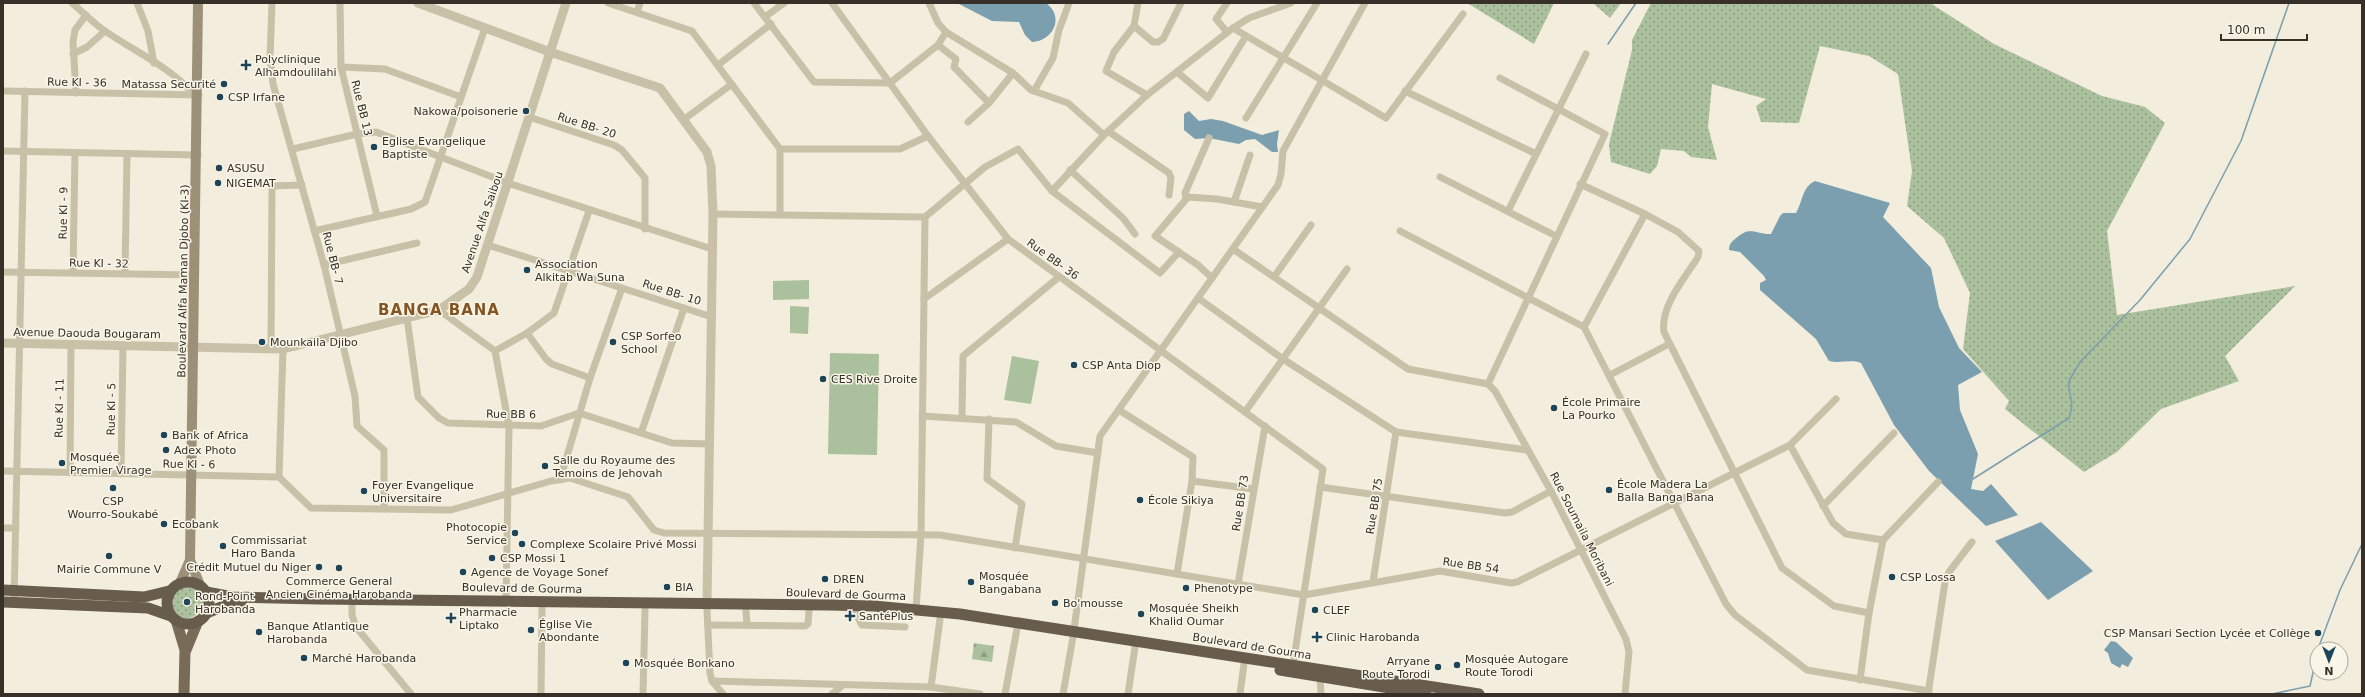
<svg xmlns="http://www.w3.org/2000/svg" width="2365" height="697" font-family="'DejaVu Sans',sans-serif">
  <style>
    .grass { fill: #abc09c }
    .forest { fill: url(#forest-firs) }
    .garden { fill: url(#garden-dots) }
    .water { fill: #7b9fae }
    .lines { fill: none; stroke-linecap: round; stroke-linejoin: round }
    .stream { stroke: #7b9fae; stroke-width: 1.5 }
    .minor { stroke: #c9c0a8; stroke-width: 7 }
    .tertiary { stroke: #c9c0a8; stroke-width: 9 }
    .secondary { stroke: #9d9079; stroke-width: 10 }
    .primary { stroke: #786c59; stroke-width: 11 }
    .trunk { stroke: #685c4c; stroke-width: 11 }
    .poi-dot { fill: #1e4457; stroke: #f9f6e8; stroke-width: 1.5 }
    .labels { text-anchor: middle; stroke-width: 3; stroke-linejoin: round; paint-order: stroke }
    .poi-label { font-size: 11px; fill: #363028; stroke: #f9f6e8; text-anchor: start }
    .street-label { font-size: 11px; fill: #363028; stroke: #f9f6e8 }
    .district-label { font-size: 15px; font-weight: bold; letter-spacing: 1px; fill: #845423; stroke: #f9f6e8 }
  </style>
  <defs>
    <pattern id="forest-firs" width="22" height="20" patternUnits="userSpaceOnUse"><rect width="22" height="20" fill="#abc09c"/><path d="M5 1l3.5 6h-7zM16 11l3.5 6h-7z" fill="#8c9c7f"/></pattern>
    <pattern id="garden-dots" width="8" height="8" patternUnits="userSpaceOnUse"><rect width="8" height="8" fill="#abc09c"/><path d="M2 2h.1M6 6h.1" fill="none" stroke="#8c9c7f" stroke-width="1.8" stroke-linecap="round"/></pattern>
  </defs>
  <rect width="100%" height="100%" fill="#f2eddc"/>
  <!-- grass -->
  <g class="grass">
    <path d="M809,280V299L773,300V281Z"/>
    <path d="M790,306L809,307L808,334L790,333Z"/>
    <path d="M830,353L879,354L877,455L828,454Z"/>
    <path d="M1012,356L1039,361L1031,404L1004,400Z"/>
  </g>
  <!-- forest -->
  <path class="forest" d="M974,643L994,646L992,662L972,659Z"/>
  <!-- garden -->
  <g class="garden">
    <path d="M1467,3H1554L1534,44Z"/>
    <path d="M1593,3H1621L1610,18Z"/>
    <path d="M1651,3H1930L1994,44L2102,96L2145,107L2165,123L2107,231L2117,315L2295,286L2225,356L2239,381L2161,409L2117,452L2084,472L2005,409L2009,401L1963,349L1970,293L1944,238L1907,206L1912,171L1898,74L1869,56L1820,46L1799,123L1761,122L1756,106L1766,99L1712,84L1708,127L1717,160L1691,157L1684,151L1661,149L1657,166L1650,174L1611,162L1609,144L1632,50V40Z"/>
    <circle cx="187" cy="602" r="16"/>
  </g>
  <!-- water -->
  <g class="water">
    <path d="M957,3H1046C1065,17 1053,41 1032,42L1025,35L1019,22L992,21Z"/>
    <path d="M1189,111L1199,121L1211,119L1223,121L1262,135L1279,130L1277,144L1278,152H1272L1255,139L1246,140L1239,144L1209,138L1195,139L1184,130V114Z"/>
    <path d="M1815,181L1890,203L1883,217L1931,268L1939,307L1959,348L1982,372L1958,385L1960,410L1978,454L1971,489L1983,491L1991,484L2018,515L1986,526L1929,471L1894,425L1861,363C1850,359 1840,364 1829,361L1816,339L1760,290V283L1766,280L1764,276L1740,252L1729,250C1729,245 1731,242 1735,239C1750,225 1755,234 1771,234L1780,216L1783,213H1796C1803,201 1802,187 1815,181Z"/>
    <path d="M2041,522L2093,571L2048,600L1995,541Z"/>
    <path d="M2111,641L2116,642L2133,658L2128,667L2122,664L2120,668L2111,663L2108,653L2104,650Z"/>
  </g>
  <g class="lines">
    <!-- stream -->
    <g class="stream">
      <path d="M1608,44L1636,3"/>
      <path d="M1973,479L2069,418C2076,399 2067,396 2069,381L2080,362L2140,300L2190,239L2241,141L2289,3"/>
      <path d="M2318,649L2340,590L2362,544"/>
      <path d="M2272,694L2310,686L2317,655"/>
    </g>
    <!-- minor -->
    <g class="minor">
      <path d="M72,3C83,12 93,23 105,31C132,50 174,69 194,95"/>
      <path d="M137,3L148,31L154,63"/>
      <path d="M272,3L270,58L273,84L324,265L355,396L357,426L384,450V509"/>
      <path d="M340,3L341,67L377,216"/>
      <path d="M608,3L692,31L780,149H900L928,136"/>
      <path d="M754,3L814,82L890,83L938,45"/>
      <path d="M832,3L928,136L1008,239L1323,469L1293,665"/>
      <path d="M929,3L938,23L946,32L1013,73L1031,90L1068,103L1104,135"/>
      <path d="M1138,3L1134,26L1114,52L1106,71L1147,95"/>
      <path d="M1227,3L1216,19L1227,32"/>
      <path d="M637,12L640,3"/>
      <path d="M765,17L784,3"/>
      <path d="M1134,26L1153,42H1158L1163,39L1181,3"/>
      <path d="M1233,28L1386,118L1463,14"/>
      <path d="M946,32L938,45L956,59L954,67L989,103L1013,73"/>
      <path d="M73,54L87,47L105,31"/>
      <path d="M718,65L771,24"/>
      <path d="M341,67L385,69L461,97"/>
      <path d="M1177,72L1208,98L1246,36"/>
      <path d="M3,91L199,95"/>
      <path d="M1034,91L1053,58L1059,30L1069,3"/>
      <path d="M1405,91L1536,154"/>
      <path d="M76,93L73,42L75,30L86,15"/>
      <path d="M529,117L614,145L622,150L645,178V229"/>
      <path d="M1246,118L1317,3"/>
      <path d="M683,120L732,84"/>
      <path d="M968,122L989,103"/>
      <path d="M1108,131L1169,173L1171,178L1169,195"/>
      <path d="M293,149L357,134L376,132L508,183L712,249"/>
      <path d="M780,149V214"/>
      <path d="M3,151L198,155"/>
      <path d="M1070,170L1123,218L1135,234"/>
      <path d="M1440,177L1556,236"/>
      <path d="M1580,184L1645,214L1584,327"/>
      <path d="M1052,191L1104,135L1147,95L1233,28L1249,18L1291,3"/>
      <path d="M1186,198L1185,193L1209,138"/>
      <path d="M1234,202L1250,155"/>
      <path d="M1508,211L1586,54"/>
      <path d="M713,214L925,217L985,167L1018,149L1052,191L1160,273L1179,252"/>
      <path d="M1645,214L1678,232L1699,251L1698,257C1685,278 1660,306 1664,332L1782,568L1834,606L1869,613"/>
      <path d="M314,231L411,209L425,202L485,28"/>
      <path d="M1400,231L1584,327L1726,604L1735,615L1807,670L1929,691"/>
      <path d="M488,245L712,317"/>
      <path d="M1233,249L1408,369L1488,384"/>
      <path d="M324,265L417,243"/>
      <path d="M3,272L195,275"/>
      <path d="M73,273L75,153"/>
      <path d="M125,274L127,154"/>
      <path d="M1274,277L1311,225"/>
      <path d="M1212,278L1198,265L1155,236L1188,197L1217,199L1262,207"/>
      <path d="M1198,298L1283,359L1396,432L1527,450"/>
      <path d="M924,299L1008,239"/>
      <path d="M439,310L495,351L509,426L506,601"/>
      <path d="M407,318L418,397L439,418L448,423L541,426L579,413L672,443L710,444"/>
      <path d="M527,333L546,359L552,364L590,378"/>
      <path d="M271,348L272,186L302,185"/>
      <path d="M283,349L279,477L311,508L451,510L551,481L570,478L628,497L654,530L664,533L940,535L1304,595L1440,571L1511,583L1517,582L1790,445L1836,399"/>
      <path d="M495,351L527,333L554,313L589,211"/>
      <path d="M1610,375L1669,344"/>
      <path d="M1488,384L1605,134L1500,78"/>
      <path d="M1488,384L1495,391L1551,491L1626,639L1629,652L1625,694"/>
      <path d="M1119,410L1193,457L1192,481L1177,574"/>
      <path d="M1245,412L1347,269"/>
      <path d="M922,416L1016,422L1056,446L1098,453"/>
      <path d="M962,418L963,356L1059,277"/>
      <path d="M989,419L987,479L1022,504L1015,548"/>
      <path d="M641,433L684,308"/>
      <path d="M1790,445L1833,523L1846,534L1883,540"/>
      <path d="M3,471L279,477"/>
      <path d="M70,472L71,345"/>
      <path d="M121,474L123,346"/>
      <path d="M560,480L590,378L622,288"/>
      <path d="M1192,481L1253,489"/>
      <path d="M1320,487L1505,513L1512,512L1551,491"/>
      <path d="M1823,506L1894,433"/>
      <path d="M3,528H16"/>
      <path d="M1373,582L1396,432"/>
      <path d="M1238,584L1265,426"/>
      <path d="M14,602L25,91"/>
      <path d="M352,605V615L356,627L411,694"/>
      <path d="M707,610L710,673L712,681L723,694"/>
      <path d="M916,610L921,535L925,217"/>
      <path d="M746,611L747,625"/>
      <path d="M855,612L862,625L905,627"/>
      <path d="M708,625L805,626L808,624L809,611"/>
      <path d="M1074,630L1100,436L1278,185L1281,174L1283,151L1365,3"/>
      <path d="M1320,678L1321,694"/>
      <path d="M1860,680L1869,613L1883,540L1938,482"/>
      <path d="M712,681L931,687L980,694"/>
      <path d="M931,687L940,619"/>
      <path d="M541,694L542,608"/>
      <path d="M643,694L645,610"/>
      <path d="M832,694L843,685"/>
      <path d="M1005,694L1017,629"/>
      <path d="M1063,694L1073,637"/>
      <path d="M1128,694L1135,647"/>
      <path d="M1240,694L1244,664"/>
      <path d="M1928,694L1945,582L1949,572L1972,542"/>
    </g>
    <!-- tertiary -->
    <g class="tertiary">
      <path d="M418,3L550,52L660,88L707,152L711,166L713,214L707,603"/>
      <path d="M3,343L283,349L439,310L469,289L477,277L566,3"/>
    </g>
    <!-- secondary -->
    <g class="secondary">
      <path d="M190,560L200,585"/>
      <path d="M180,583L190,560L198,3"/>
    </g>
    <!-- primary -->
    <g class="primary">
      <path d="M176,620L185,650L184,694"/>
      <path d="M186,650L198,621"/>
    </g>
    <!-- trunk -->
    <g class="trunk">
      <circle cx="188" cy="603" r="21"/>
      <path d="M3,590L144,597L169,591"/>
      <path d="M206,592L233,597L318,599L829,605L874,606L960,614L1479,694"/>
      <path d="M3,602L148,608L171,616"/>
      <path d="M206,613L232,603H241"/>
      <path d="M1280,670L1426,694"/>
    </g>
  </g>
  <!-- markers -->
  <g class="poi-dot">
    <path d="M244 59h4v4h4v4h-4v4h-4v-4h-4v-4h4z"/>
    <circle cx="224" cy="84" r="4"/>
    <circle cx="220" cy="97" r="4"/>
    <circle cx="526" cy="111" r="4"/>
    <circle cx="374" cy="147" r="4"/>
    <circle cx="219" cy="168" r="4"/>
    <circle cx="218" cy="183" r="4"/>
    <circle cx="527" cy="270" r="4"/>
    <circle cx="262" cy="342" r="4"/>
    <circle cx="613" cy="342" r="4"/>
    <circle cx="1074" cy="365" r="4"/>
    <circle cx="823" cy="379" r="4"/>
    <circle cx="1554" cy="408" r="4"/>
    <circle cx="164" cy="435" r="4"/>
    <circle cx="166" cy="450" r="4"/>
    <circle cx="62" cy="463" r="4"/>
    <circle cx="545" cy="466" r="4"/>
    <circle cx="113" cy="488" r="4"/>
    <circle cx="1609" cy="490" r="4"/>
    <circle cx="364" cy="491" r="4"/>
    <circle cx="1140" cy="500" r="4"/>
    <circle cx="164" cy="524" r="4"/>
    <circle cx="515" cy="533" r="4"/>
    <circle cx="522" cy="544" r="4"/>
    <circle cx="223" cy="546" r="4"/>
    <circle cx="109" cy="556" r="4"/>
    <circle cx="492" cy="558" r="4"/>
    <circle cx="319" cy="567" r="4"/>
    <circle cx="339" cy="568" r="4"/>
    <circle cx="463" cy="572" r="4"/>
    <circle cx="1892" cy="577" r="4"/>
    <circle cx="825" cy="579" r="4"/>
    <circle cx="971" cy="582" r="4"/>
    <circle cx="667" cy="587" r="4"/>
    <circle cx="1186" cy="588" r="4"/>
    <circle cx="187" cy="602" r="4"/>
    <circle cx="1055" cy="603" r="4"/>
    <circle cx="1315" cy="610" r="4"/>
    <circle cx="1141" cy="614" r="4"/>
    <path d="M848 610h4v4h4v4h-4v4h-4v-4h-4v-4h4z"/>
    <path d="M449 612h4v4h4v4h-4v4h-4v-4h-4v-4h4z"/>
    <circle cx="531" cy="630" r="4"/>
    <circle cx="259" cy="632" r="4"/>
    <circle cx="2318" cy="633" r="4"/>
    <path d="M1315 631h4v4h4v4h-4v4h-4v-4h-4v-4h4z"/>
    <circle cx="304" cy="658" r="4"/>
    <circle cx="626" cy="663" r="4"/>
    <circle cx="1457" cy="665" r="4"/>
    <circle cx="1438" cy="667" r="4"/>
  </g>
  <g class="labels">
    <!-- poi labels -->
    <g class="poi-label">
      <text x="255" y="63">Polyclinique<tspan x="255" dy="13">Alhamdoulilahi</tspan></text>
      <text x="216" y="88" text-anchor="end">Matassa Securité</text>
      <text x="228" y="101">CSP Irfane</text>
      <text x="518" y="115" text-anchor="end">Nakowa/poisonerie</text>
      <text x="382" y="145">Eglise Evangelique<tspan x="382" dy="13">Baptiste</tspan></text>
      <text x="227" y="172">ASUSU</text>
      <text x="226" y="187">NIGEMAT</text>
      <text x="535" y="268">Association<tspan x="535" dy="13">Alkitab Wa Suna</tspan></text>
      <text x="621" y="340">CSP Sorfeo<tspan x="621" dy="13">School</tspan></text>
      <text x="270" y="346">Mounkaila Djibo</text>
      <text x="1082" y="369">CSP Anta Diop</text>
      <text x="831" y="383">CES Rive Droite</text>
      <text x="1562" y="406">École Primaire<tspan x="1562" dy="13">La Pourko</tspan></text>
      <text x="172" y="439">Bank of Africa</text>
      <text x="174" y="454">Adex Photo</text>
      <text x="70" y="461">Mosquée<tspan x="70" dy="13">Premier Virage</tspan></text>
      <text x="553" y="464">Salle du Royaume des<tspan x="553" dy="13">Temoins de Jehovah</tspan></text>
      <text x="1617" y="488">École Madera La<tspan x="1617" dy="13">Balla Banga Bana</tspan></text>
      <text x="372" y="489">Foyer Evangelique<tspan x="372" dy="13">Universitaire</tspan></text>
      <text x="1148" y="504">École Sikiya</text>
      <text x="113" y="505" text-anchor="middle">CSP<tspan x="113" dy="13">Wourro-Soukabé</tspan></text>
      <text x="172" y="528">Ecobank</text>
      <text x="507" y="531" text-anchor="end">Photocopie<tspan x="507" dy="13">Service</tspan></text>
      <text x="231" y="544">Commissariat<tspan x="231" dy="13">Haro Banda</tspan></text>
      <text x="530" y="548">Complexe Scolaire Privé Mossi</text>
      <text x="500" y="562">CSP Mossi 1</text>
      <text x="311" y="571" text-anchor="end">Crédit Mutuel du Niger</text>
      <text x="109" y="573" text-anchor="middle">Mairie Commune V</text>
      <text x="471" y="576">Agence de Voyage Sonef</text>
      <text x="979" y="580">Mosquée<tspan x="979" dy="13">Bangabana</tspan></text>
      <text x="1900" y="581">CSP Lossa</text>
      <text x="833" y="583">DREN</text>
      <text x="339" y="585" text-anchor="middle">Commerce General<tspan x="339" dy="13">Ancien Cinéma Harobanda</tspan></text>
      <text x="675" y="591">BIA</text>
      <text x="1194" y="592">Phenotype</text>
      <text x="195" y="600">Rond-Point<tspan x="195" dy="13">Harobanda</tspan></text>
      <text x="1063" y="607">Bo'mousse</text>
      <text x="1149" y="612">Mosquée Sheikh<tspan x="1149" dy="13">Khalid Oumar</tspan></text>
      <text x="1323" y="614">CLEF</text>
      <text x="459" y="616">Pharmacie<tspan x="459" dy="13">Liptako</tspan></text>
      <text x="859" y="620">SantéPlus</text>
      <text x="539" y="628">Église Vie<tspan x="539" dy="13">Abondante</tspan></text>
      <text x="267" y="630">Banque Atlantique<tspan x="267" dy="13">Harobanda</tspan></text>
      <text x="2310" y="637" text-anchor="end">CSP Mansari Section Lycée et Collège</text>
      <text x="1326" y="641">Clinic Harobanda</text>
      <text x="312" y="662">Marché Harobanda</text>
      <text x="1465" y="663">Mosquée Autogare<tspan x="1465" dy="13">Route Torodi</tspan></text>
      <text x="1430" y="665" text-anchor="end">Arryane<tspan x="1430" dy="13">Route Torodi</tspan></text>
      <text x="634" y="667">Mosquée Bonkano</text>
    </g>
    <!-- street labels -->
    <g class="street-label">
      <text transform="translate(77 82) rotate(1)" y="4">Rue KI - 36</text>
      <text transform="translate(362 108) rotate(76)" y="4">Rue BB 13</text>
      <text transform="translate(587 125) rotate(18)" y="4">Rue BB- 20</text>
      <text transform="translate(63 213) rotate(-89)" y="4">Rue KI - 9</text>
      <text transform="translate(482 222) rotate(-71)" y="4">Avenue Alfa Saibou</text>
      <text transform="translate(333 258) rotate(76)" y="4">Rue BB- 7</text>
      <text transform="translate(1053 259) rotate(36)" y="4">Rue BB- 36</text>
      <text transform="translate(99 263) rotate(1)" y="4">Rue KI - 32</text>
      <text transform="translate(183 281) rotate(-89)" y="4">Boulevard Alfa Maman Djobo (KI-3)</text>
      <text transform="translate(672 292) rotate(18)" y="4">Rue BB- 10</text>
      <text transform="translate(87 333) rotate(1)" y="4">Avenue Daouda Bougaram</text>
      <text transform="translate(59 408) rotate(-89)" y="4">Rue KI - 11</text>
      <text transform="translate(111 409) rotate(-89)" y="4">Rue KI - 5</text>
      <text transform="translate(511 414) rotate(1)" y="4">Rue BB 6</text>
      <text transform="translate(189 464) rotate(1)" y="4">Rue KI - 6</text>
      <text transform="translate(1240 503) rotate(-81)" y="4">Rue BB 73</text>
      <text transform="translate(1374 506) rotate(-81)" y="4">Rue BB 75</text>
      <text transform="translate(1582 529) rotate(63)" y="4">Rue Soumaila Moribani</text>
      <text transform="translate(1471 565) rotate(8)" y="4">Rue BB 54</text>
      <text transform="translate(522 588) rotate(1)" y="4">Boulevard de Gourma</text>
      <text transform="translate(846 594) rotate(2)" y="4">Boulevard de Gourma</text>
      <text transform="translate(1252 646) rotate(9)" y="4">Boulevard de Gourma</text>
    </g>
    <!-- district labels -->
    <g class="district-label">
      <text x="439" y="315">BANGA BANA</text>
    </g>
  </g>
  <!-- border -->
  <rect width="2365" height="697" fill="none" stroke="#363028" stroke-width="8"/>
  <!-- north arrow -->
  <g transform="translate(2329 661) rotate(180)"><circle r="19" fill="#f9f6e8" stroke="#aba79b"/>
  <path d="M0-3L7 15L0 10L-7 15Z" fill="#1e4457"/>
  <text y="-6" font-size="11" font-weight="bold" text-anchor="middle" fill="#363028">N</text>
  </g>
  <!-- scale -->
  <path d="M2221 34v6h86v-6" fill="none" stroke="#363028" stroke-width="2"/>
  <text x="2227" y="34" font-size="12" fill="#363028" stroke="#f9f6e8" stroke-width="3" paint-order="stroke">100 m</text>
</svg>
